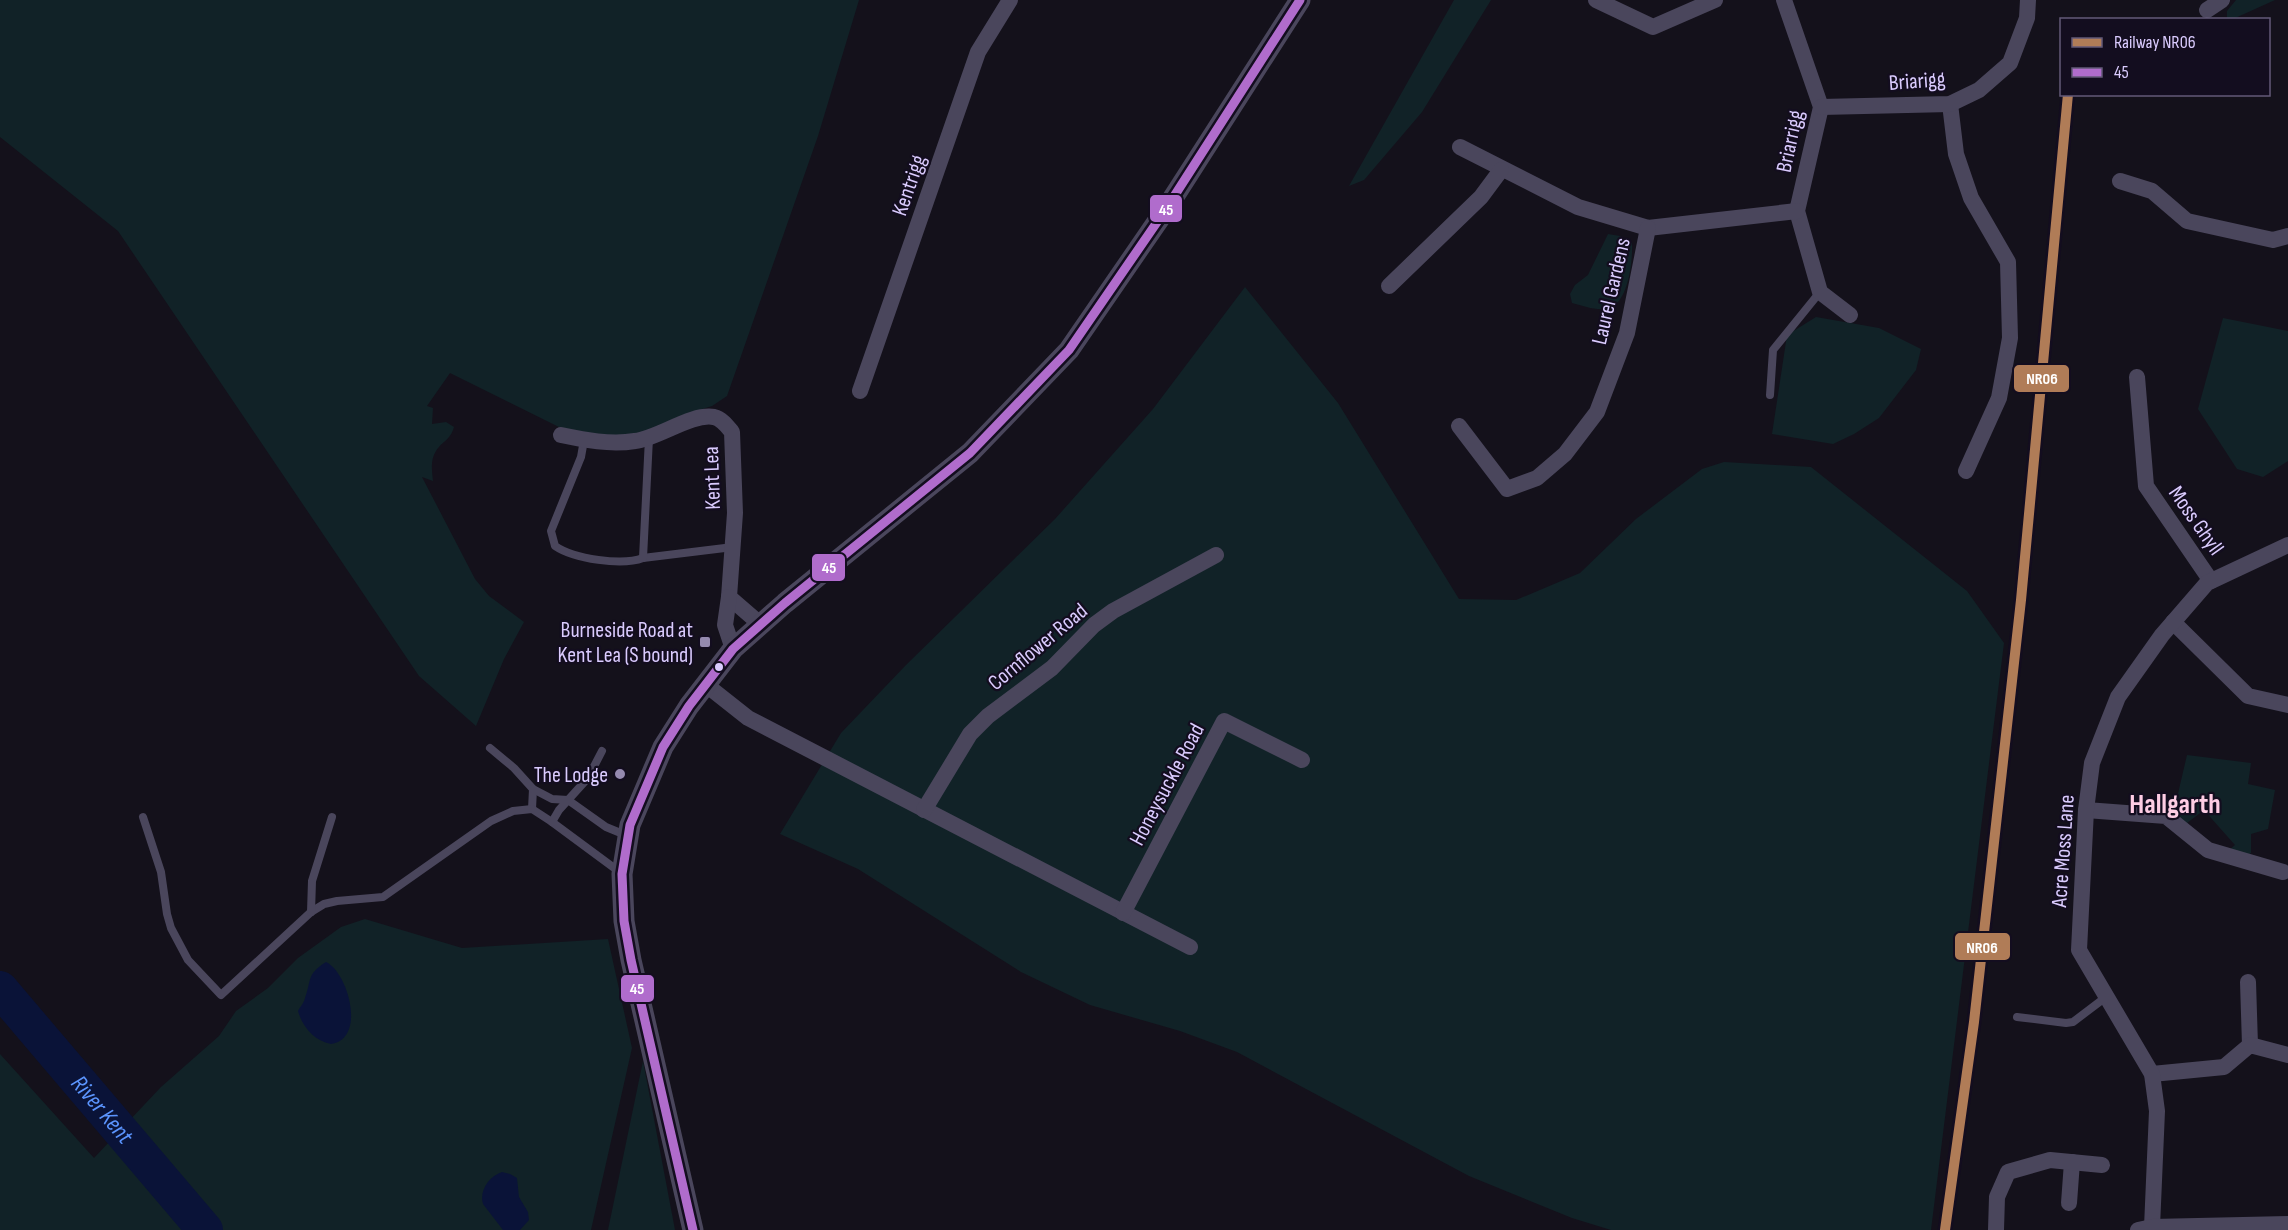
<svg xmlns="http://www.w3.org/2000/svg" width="2288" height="1230" font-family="'Sofia Sans Condensed',sans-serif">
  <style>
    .green { fill: #112227 }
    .water { fill: #0a1338 }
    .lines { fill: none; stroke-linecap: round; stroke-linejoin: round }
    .river { stroke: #0a1338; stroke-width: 36 }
    .service { stroke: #4a465c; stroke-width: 8 }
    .minor { stroke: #4a465c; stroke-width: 16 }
    .tertiary { stroke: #4a465c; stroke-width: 21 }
    .bus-1-casing { stroke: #130d1f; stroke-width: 14 }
    .bus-1 { stroke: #b06ccc; stroke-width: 9 }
    .rail-1-casing { stroke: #130d1f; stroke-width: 15 }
    .rail-1 { stroke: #b07c57; stroke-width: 10 }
    .poi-dot { fill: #958aaf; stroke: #130d1f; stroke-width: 2 }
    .bus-dot { fill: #dacbfe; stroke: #130d1f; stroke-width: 2 }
    .labels { text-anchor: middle; stroke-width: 4.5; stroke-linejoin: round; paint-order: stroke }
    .street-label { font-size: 22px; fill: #dacbfe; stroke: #130d1f }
    .poi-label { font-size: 22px; fill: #dacbfe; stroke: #130d1f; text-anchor: end }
    .water-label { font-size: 24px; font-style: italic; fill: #5b94fd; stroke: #130d1f }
    .district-label { font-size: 28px; font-weight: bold; fill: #fecde4; stroke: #130d1f }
    .line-badge { stroke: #130d1f; stroke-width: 2 }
    .badge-label { font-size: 16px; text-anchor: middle; font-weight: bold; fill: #fff }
  </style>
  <rect width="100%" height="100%" fill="#14111b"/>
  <!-- green -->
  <g class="green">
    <path d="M0,0H859L818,136L727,396L712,406L693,412L652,432L613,437L561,428L450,373L427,406L433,408L432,424L446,422L454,427C450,441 443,440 436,451C430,460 432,471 433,481L422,477L475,579L489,596L524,622L504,659L476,726L419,676L118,231L0,137Z"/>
    <path d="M1454,0H1491L1422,112L1364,180L1349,186Z"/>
    <path d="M2236,0H2275L2233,19H2227V11Z"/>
    <path d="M1608,234L1620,236L1632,243C1633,261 1628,308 1605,309C1594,310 1583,306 1572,303L1570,294L1575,285L1588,275Z"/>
    <path d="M1245,287L1338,403L1459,599L1516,600L1580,573L1636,519L1702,469L1724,462L1811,467L1967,591L2004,643L1931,1230H1611L1572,1218L1469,1176L1237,1052L1180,1031L1090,1005L1021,972L858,869L780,834L841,733L906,665L1055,519L1153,409Z"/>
    <path d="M1816,317L1879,328L1921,349L1916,370L1879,418L1854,434L1833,444L1772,434L1787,335Z"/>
    <path d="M2223,318L2288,331V461L2263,477L2237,469L2198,409Z"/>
    <path d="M2187,755L2251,763L2248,784L2275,790L2268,829L2251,834V853L2245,857L2227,852L2235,845L2204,810L2187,823L2173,815Z"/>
    <path d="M365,919L462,948L608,939L632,1048L591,1230H0V1054L94,1158L161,1087L219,1036L236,1011L268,988L298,958L341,927Z"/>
    <path d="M643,1061L675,1230H608Z"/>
  </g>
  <!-- water -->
  <g class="water">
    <path d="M326,962C348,972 367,1039 331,1044C314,1041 302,1026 298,1011C300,1007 304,1003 305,998C312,979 306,975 326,962Z"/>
    <path d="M502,1172L510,1174L517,1178L519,1197L528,1212L529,1220L520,1230H503L483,1204C479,1191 489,1176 502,1172Z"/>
  </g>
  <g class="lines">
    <!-- river -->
    <path class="river" id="s1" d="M0,989L205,1230"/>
    <!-- service -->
    <g class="service">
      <path d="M1770,395L1773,350L1820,292"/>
      <path d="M584,440L581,457L551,531L555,546C574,559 622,566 643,558L733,547"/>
      <path d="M643,558L649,438"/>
      <path d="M490,748L514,768L533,789L532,809"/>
      <path d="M533,789L552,799L568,800L606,827L628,836"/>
      <path d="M143,817L161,872L167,914L171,928L188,960L221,995L311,912L324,904L337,901L383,897L491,821L513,811L532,809L552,822L621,873"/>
      <path d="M552,822L559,810L588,778L602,751"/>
      <path d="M311,912L312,881L332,817"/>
      <path d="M2017,1017L2066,1023L2073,1022L2106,997"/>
    </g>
    <!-- minor -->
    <g class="minor">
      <path d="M1596,0L1653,27L1715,0"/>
      <path d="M1784,0L1821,107L1797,211L1820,292L1850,315"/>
      <path d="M2207,10L2222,0"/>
      <path d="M1950,104L1956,154L1971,198L2008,262L2010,338L1999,398L1966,471"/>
      <path d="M1821,107L1950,104L1979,90L2010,63L2027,18L2028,0"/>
      <path d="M1460,147L1578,207L1648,228L1797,211"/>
      <path d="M2120,181L2152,191L2187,221L2273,240L2288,236"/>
      <path d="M1389,286L1481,197L1501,170"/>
      <path d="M2137,377L2146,486L2211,581"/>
      <path d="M860,391L978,52L1010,0"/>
      <path d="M1459,426L1507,489L1537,478L1565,454L1597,412L1627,333L1648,228"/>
      <path d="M561,435C585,440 610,445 635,441C659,438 691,413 714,417C722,419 727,426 732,432L735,513L729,597L760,624"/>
      <path d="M729,597L725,625L733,649"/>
      <path d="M2173,622L2248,696L2288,705"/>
      <path d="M705,684L748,718L1190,947"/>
      <path d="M924,810L970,734L988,716L1052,668L1094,625L1113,611L1216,555"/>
      <path d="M2086,810L2166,816L2208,850L2283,872"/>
      <path d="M1123,913L1224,721L1302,760"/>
      <path d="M2248,982L2250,1045"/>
      <path d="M2152,1074L2224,1067L2250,1045L2288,1055"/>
      <path d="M2069,1203L2072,1162"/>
      <path d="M2152,1227L2157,1111L2152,1074L2079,950L2086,810L2092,763L2118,697L2162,635L2207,583L2288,545"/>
      <path d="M1996,1230L1997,1197L2008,1172L2050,1160L2102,1165"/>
      <path d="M2138,1230L2152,1227L2288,1224"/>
    </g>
    <!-- tertiary -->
    <path class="tertiary" d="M693,1230L631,960L624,921L622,874L630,825L663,747L689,706L733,649L785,603L970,453L1069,350L1164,212L1300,0"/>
    <defs>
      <path id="bus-1" d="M693,1230L631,960L624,921L622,874L630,825L663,747L689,706L733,649L785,603L970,453L1069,350L1164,212L1300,0"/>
    </defs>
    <!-- bus-1 casing -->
    <use href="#bus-1" class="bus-1-casing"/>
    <!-- bus-1 -->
    <use href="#bus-1" class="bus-1"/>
    <defs>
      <path id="rail-1" d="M1945,1230L1974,1022L2021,600L2068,94"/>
    </defs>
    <!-- rail-1 casing -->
    <use href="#rail-1" class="rail-1-casing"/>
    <!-- rail-1 -->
    <use href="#rail-1" class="rail-1"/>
  </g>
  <!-- markers -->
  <g class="poi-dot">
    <rect x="699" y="636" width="12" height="12" rx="3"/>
    <circle cx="620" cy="774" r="6"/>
  </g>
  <circle class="bus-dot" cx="719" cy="667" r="5"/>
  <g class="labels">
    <!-- street labels -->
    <g class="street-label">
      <text transform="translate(1917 80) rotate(-4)" y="8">Briarigg</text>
      <text transform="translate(1789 141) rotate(-78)" y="8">Briarrigg</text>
      <text transform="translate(908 185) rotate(-71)" y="8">Kentrigg</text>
      <text transform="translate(1610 291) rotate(-77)" y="8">Laurel Gardens</text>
      <text transform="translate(711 478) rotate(-92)" y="8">Kent Lea</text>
      <text transform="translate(2197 520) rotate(55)" y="8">Moss Ghyll</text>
      <text transform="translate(1037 646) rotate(-40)" y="8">Cornflower Road</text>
      <text transform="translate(1166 784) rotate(-62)" y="8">Honeysuckle Road</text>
      <text transform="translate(2062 851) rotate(-86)" y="8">Acre Moss Lane</text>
    </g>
    <!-- poi labels -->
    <g class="poi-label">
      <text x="693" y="637">Burneside Road at<tspan x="693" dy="25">Kent Lea (S bound)</tspan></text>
      <text x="608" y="782">The Lodge</text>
    </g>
    <!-- water labels -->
    <g class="water-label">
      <text dy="8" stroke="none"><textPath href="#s1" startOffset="158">River Kent</textPath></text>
    </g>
    <!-- district labels -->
    <g class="district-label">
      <text x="2175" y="813">Hallgarth</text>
    </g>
  </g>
  <g class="line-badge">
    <rect x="1149" y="194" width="34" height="29" rx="6" fill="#b06ccc"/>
    <rect x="2013" y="364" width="57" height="29" rx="6" fill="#b07c57"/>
    <rect x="811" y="553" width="35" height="29" rx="6" fill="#b06ccc"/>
    <rect x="1954" y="932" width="57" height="29" rx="6" fill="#b07c57"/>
    <rect x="620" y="974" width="35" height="29" rx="6" fill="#b06ccc"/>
  </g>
  <g class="badge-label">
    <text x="1166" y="215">45</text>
    <text x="2042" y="384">NR06</text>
    <text x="829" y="573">45</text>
    <text x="1982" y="953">NR06</text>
    <text x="637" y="994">45</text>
  </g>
  <!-- legend -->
  <rect x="2060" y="18" width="210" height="78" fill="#130d1f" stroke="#635978" stroke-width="1.5"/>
  <rect x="2072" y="38" width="30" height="9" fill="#b07c57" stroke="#635978" stroke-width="1.5"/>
  <text x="2114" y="48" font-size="18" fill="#dacbfe">Railway NR06</text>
  <rect x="2072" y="68" width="30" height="9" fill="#b06ccc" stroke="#635978" stroke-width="1.5"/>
  <text x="2114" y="78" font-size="18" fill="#dacbfe">45</text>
</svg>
